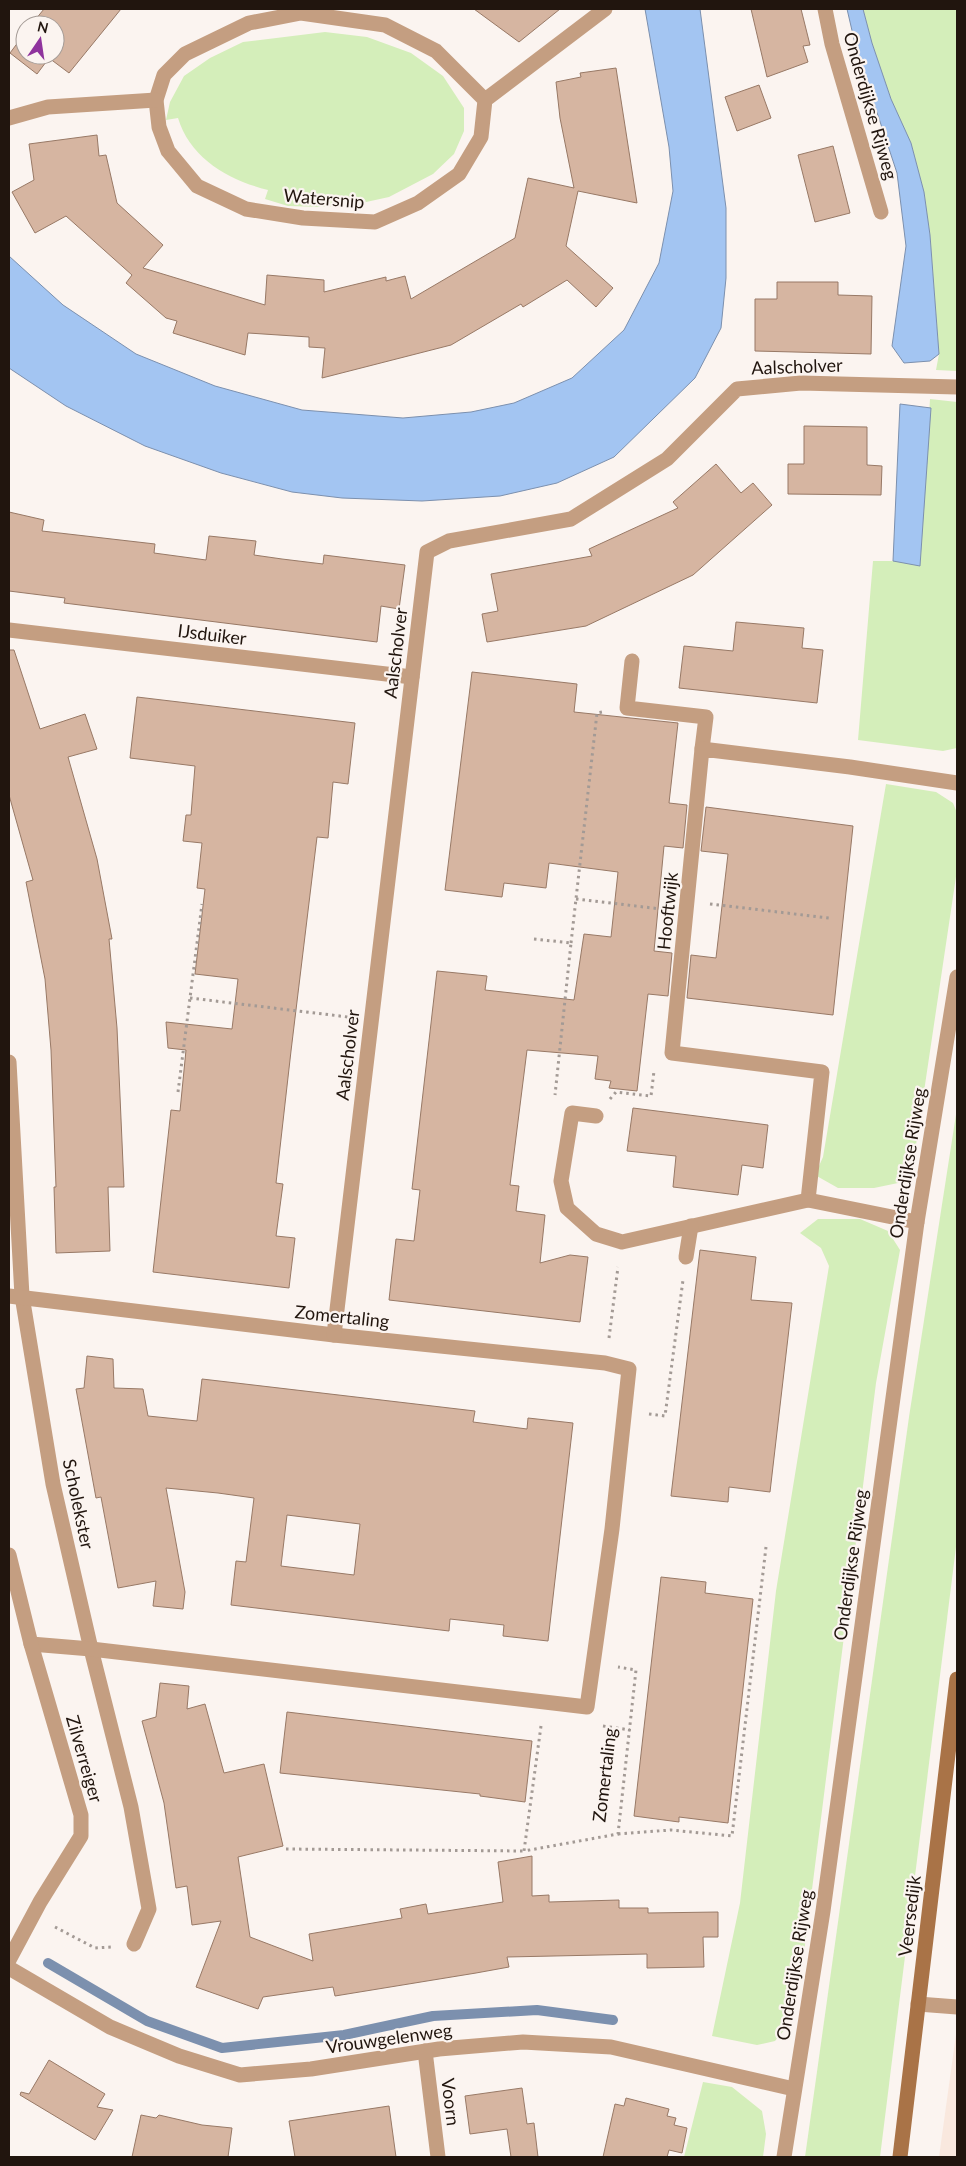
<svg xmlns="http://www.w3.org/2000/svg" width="966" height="2166" font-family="Lato,sans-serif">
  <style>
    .built { fill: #f9e8de }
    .green { fill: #d4eeba }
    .water { fill: #a3c5f2; stroke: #7c90ae }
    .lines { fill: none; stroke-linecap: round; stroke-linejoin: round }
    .stream { stroke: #7c90ae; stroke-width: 10 }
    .building { fill: #d6b5a1; stroke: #987966; fill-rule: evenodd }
    .path { stroke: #a39a95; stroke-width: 3; stroke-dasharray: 2.5 4; stroke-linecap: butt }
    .service { stroke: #c49e81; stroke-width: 15 }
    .minor { stroke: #c49e81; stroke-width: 15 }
    .secondary { stroke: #a97347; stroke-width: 15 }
    .labels { text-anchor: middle; stroke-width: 4.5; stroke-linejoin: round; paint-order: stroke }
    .street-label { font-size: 18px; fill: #21150e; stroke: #fbf4f0 }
  </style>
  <rect width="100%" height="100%" fill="#fbf4f0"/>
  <!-- built -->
  <path class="built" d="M957,2027V2157H939Z"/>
  <!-- green -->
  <g class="green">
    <path d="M863,9H957V371L936,370L939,354L930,235L924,192L911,143L891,99L872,43Z"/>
    <path d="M325,32L367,37L411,53L443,76L464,108V131L454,154L433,174L389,197L357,204L323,207L288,206L265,199L268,190C228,180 190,158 178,118L166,120L170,102L184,76L210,58L243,42Z"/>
    <path d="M930,399L957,402V748L943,751L858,740L873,561H901L920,565Z"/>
    <path d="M886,784L936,792L953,803L957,813V870L912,1172L898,1183L874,1188H838L815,1175L823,1157Z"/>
    <path d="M957,1108V1539L880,2157H805L909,1417Z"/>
    <path d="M818,1219H860L888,1231L900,1250L876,1383L805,1945L789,2024L775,2041L757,2045L712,2036L740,1903L776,1591L829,1266L821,1248L800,1233Z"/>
    <path d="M703,2082L732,2087L762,2111L766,2134L763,2157H684Z"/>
  </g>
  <!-- water -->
  <g class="water">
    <path d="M645,9H700L726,208V278L721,328L695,378L614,457L557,483L500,496L422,501L342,498L292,492L221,473L145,446L66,406L9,368V256L63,305L136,354L215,386L302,410L403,418L471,412L514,403L572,378L624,330L659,263L673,191L669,147Z"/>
    <path d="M847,9H863L872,43L891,99L911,143L924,192L930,235L939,354L930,361L904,363L892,346L906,246L897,173L857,52Z"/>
    <path d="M900,404L931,408L920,566L893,561Z"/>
  </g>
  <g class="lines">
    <!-- stream -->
    <path class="stream" d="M48,1963L147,2021L222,2048L344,2035L433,2016L537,2010L613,2020"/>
  </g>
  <!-- building -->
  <g class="building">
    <path d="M44,9H121L69,73L49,58L37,74L10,53L25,33V55H55V25H31Z"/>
    <path d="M474,9H560L519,42Z"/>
    <path d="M751,9H801L810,45L803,46L808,62L767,77Z"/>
    <path d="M616,68L637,203L578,191L566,246L613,288L596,307L567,280L523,307L521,304L451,345L322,378L325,348L309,347V337L248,333L245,355L173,333L177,321L166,318L126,283L132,275L66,216L35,233L12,192L34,180L29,144L97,135L99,156L106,155L117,203L163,245L143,268L265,305L267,275L324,280V292L386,277V281L405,276L411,299L515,238L528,178L574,188L560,118L556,82L581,77L580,73Z"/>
    <path d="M759,85L771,118L737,131L725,97Z"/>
    <path d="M833,146L850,213L815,222L798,155Z"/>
    <path d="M777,282H838V295L872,296L871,354L755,351V299H777Z"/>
    <path d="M804,426L867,427V465L882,466L881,495L788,494V464H804Z"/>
    <path d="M716,464L741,493L753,483L772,505L693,575L586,626L487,642L482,614L498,611L491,574L592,556L589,549L678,508L673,502Z"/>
    <path d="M9,512L44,520L42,531L155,544L154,553L206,560L209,536L256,541L254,555L282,559L323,564L324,555L405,565L399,609L381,606L377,642L64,603L65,598L9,591Z"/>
    <path d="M736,622L804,628L802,648L823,650L817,703L679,688L684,646L733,651Z"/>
    <path d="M9,650H14L40,729L85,714L97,749L68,757L97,859L112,939H109L117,1028L124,1187H108L110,1251L56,1253L54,1187H56L51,1050L45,979L26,882L33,880L9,795Z"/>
    <path d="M472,672L577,684L574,712L678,723L669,803L687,805L683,848L664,846L654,951L672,953L668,996L648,994L637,1091L609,1088L611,1081L595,1079L598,1056L527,1050L510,1185L519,1186L516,1211L545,1215L540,1263L570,1255L588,1257L580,1322L389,1300L396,1239L414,1241L420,1190L412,1189L437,971L487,976L485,990L574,1000L584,934L611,937L618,872L549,863L546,888L504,883L502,897L445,890Z"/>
    <path d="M137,697L355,723L348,784L333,782L328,838L317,837L291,1051L276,1183L283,1184L276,1236L295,1238L289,1288L153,1272L171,1110L180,1111L186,1050L168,1048L166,1022L232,1029L238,979L195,974L205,889L197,888L202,843L183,841L186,815H191L195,766L130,758Z"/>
    <path d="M706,807L853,826L833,1015L687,998L691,955L716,958L728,854L701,851Z"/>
    <path d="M633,1108L768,1125L763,1168L742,1165L738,1195L673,1187L676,1156L627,1151Z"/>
    <path d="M700,1250L756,1257L751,1300L792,1303L770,1492L729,1487L728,1502L671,1496Z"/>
    <path d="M87,1356L113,1359L114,1388L143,1389L148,1416L197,1421L202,1379L475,1411L473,1422L527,1429L528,1418L573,1423L548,1641L503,1636L504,1625L450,1619L449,1631L231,1605L236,1561L246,1562L254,1498L218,1493L166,1488L185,1592L183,1609L153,1606L156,1581L118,1588L101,1497L96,1498L76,1389L84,1388ZM287,1515L360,1524L354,1575L281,1566Z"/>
    <path d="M661,1577L706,1582L705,1593L753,1599L728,1823L679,1817V1822L634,1816Z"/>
    <path d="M160,1683L189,1686L187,1709L205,1704L224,1773L264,1764L283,1846L238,1857L250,1937L313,1961L309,1934L402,1918L400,1909L426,1904L428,1914L503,1902L498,1862L532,1856V1896L549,1895V1902L619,1900V1908H648V1913L718,1912V1937H703L704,1967L647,1968V1954L507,1957L509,1967L476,1973L335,1996L333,1987L263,1997L258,2009L196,1987L221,1921L192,1925L187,1886L176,1888L164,1803L142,1721L156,1717Z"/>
    <path d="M287,1712L532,1741L525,1802L480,1796V1794L280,1773Z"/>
    <path d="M49,2060L105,2094L97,2107L113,2110L95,2140L20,2095L21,2092L29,2094Z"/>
    <path d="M522,2088L527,2124L534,2123L538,2157H511L507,2129L470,2134L465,2096Z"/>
    <path d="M626,2098L669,2109L667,2116L676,2118L674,2125L687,2128L682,2153L669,2150L667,2157H603L615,2104L624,2106Z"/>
    <path d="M389,2106L396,2157H295L289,2121Z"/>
    <path d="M141,2115L156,2118L159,2115L202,2125L232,2128L228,2157H132Z"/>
  </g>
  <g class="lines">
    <!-- path -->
    <g class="path">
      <path d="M576,899L661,909"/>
      <path d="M710,904L829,918"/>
      <path d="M534,939L571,943L555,1095"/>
      <path d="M571,943L597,713L602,712"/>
      <path d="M190,998L348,1017"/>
      <path d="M178,1092L202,904"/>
      <path d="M610,1099L616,1092L651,1096L654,1071"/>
      <path d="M609,1338L618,1267"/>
      <path d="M649,1414L665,1416L683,1280"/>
      <path d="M541,1726L524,1851L618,1834L636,1670L618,1667"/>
      <path d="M603,1726L630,1730"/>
      <path d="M618,1834L671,1830L732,1836L766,1547"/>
      <path d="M286,1849L524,1851"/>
      <path d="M55,1927L95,1948L111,1947"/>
    </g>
    <!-- service -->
    <g class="service">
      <path d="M632,661L627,708L706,717L702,749"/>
      <path d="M918,2004L957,2007"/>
    </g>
    <!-- minor -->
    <g class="minor">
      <path d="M825,9L832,44L881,212"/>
      <path d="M485,100L436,51L385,25L301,13L249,23L185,54L164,75L156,100L159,127L168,151L197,186L246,209L303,218L375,222L418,203L459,174L481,137L485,100L605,9"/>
      <path d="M9,118L48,107L156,100"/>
      <path d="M9,630L412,677"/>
      <path d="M9,1062L22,1296L53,1484L91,1649L131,1807L149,1909L134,1944"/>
      <path d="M596,1116L572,1113L561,1181L567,1208L596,1234L622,1242L808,1200L822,1072L672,1053L702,749L850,767L957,783"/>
      <path d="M808,1200L917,1222"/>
      <path d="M686,1257L691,1226"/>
      <path d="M9,1296L334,1335L605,1363L629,1369L612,1529L587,1707L91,1649L31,1644"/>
      <path d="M334,1335L427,552L449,541L571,519L667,459L737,389L801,383L957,387"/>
      <path d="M9,1555L31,1644L81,1815V1836L40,1902L9,1960"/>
      <path d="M9,1968L110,2027L179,2056L240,2075L311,2069L439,2049L523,2042L611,2047L794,2089"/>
      <path d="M425,2051L438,2157"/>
      <path d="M784,2157L823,1911L917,1222L957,977"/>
    </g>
    <!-- secondary -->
    <path class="secondary" d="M900,2157L957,1679"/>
  </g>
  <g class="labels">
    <!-- street labels -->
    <g class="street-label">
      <text transform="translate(870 106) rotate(74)" y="6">Onderdijkse Rijweg</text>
      <text transform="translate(324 199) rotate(5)" y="6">Watersnip</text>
      <text transform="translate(797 367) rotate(-2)" y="6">Aalscholver</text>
      <text transform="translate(212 635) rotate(7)" y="6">IJsduiker</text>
      <text transform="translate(396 653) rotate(-83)" y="6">Aalscholver</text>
      <text transform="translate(668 911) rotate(-84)" y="6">Hooftwijk</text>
      <text transform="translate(348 1055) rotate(-83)" y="6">Aalscholver</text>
      <text transform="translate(908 1163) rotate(-81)" y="6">Onderdijkse Rijweg</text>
      <text transform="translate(342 1317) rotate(6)" y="6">Zomertaling</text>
      <text transform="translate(78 1504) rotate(78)" y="6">Scholekster</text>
      <text transform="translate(851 1565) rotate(-82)" y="6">Onderdijkse Rijweg</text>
      <text transform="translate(84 1759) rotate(74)" y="6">Zilverreiger</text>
      <text transform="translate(605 1775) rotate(-83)" y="6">Zomertaling</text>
      <text transform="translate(910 1916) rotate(-83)" y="6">Veersedijk</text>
      <text transform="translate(795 1965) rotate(-81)" y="6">Onderdijkse Rijweg</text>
      <text transform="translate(389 2039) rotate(-8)" y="6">Vrouwgelenweg</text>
      <text transform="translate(450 2102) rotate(83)" y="6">Voorn</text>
    </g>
  </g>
  <!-- border -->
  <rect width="966" height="2166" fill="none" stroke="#21150e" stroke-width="20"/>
  <!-- north arrow -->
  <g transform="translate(40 40) rotate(13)"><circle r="24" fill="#fbf4f0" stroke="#a49b96"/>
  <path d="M0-4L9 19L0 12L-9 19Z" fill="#8f339d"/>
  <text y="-8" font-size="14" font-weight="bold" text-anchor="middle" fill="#21150e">N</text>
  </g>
</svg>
